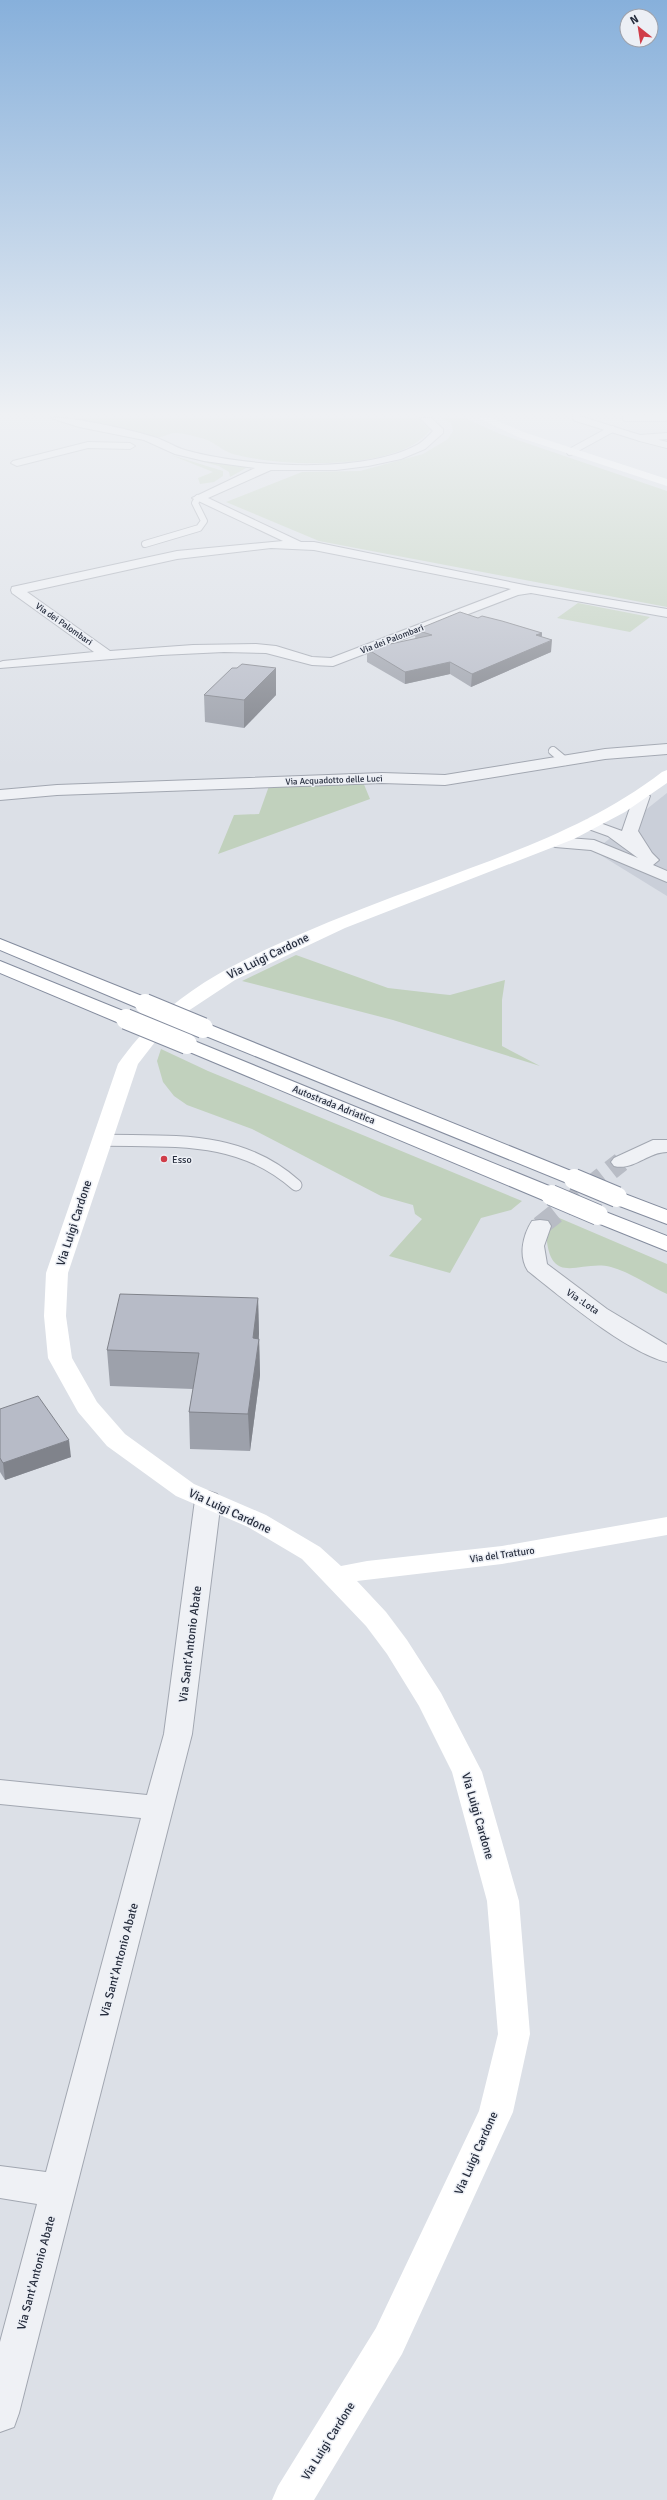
<svg xmlns="http://www.w3.org/2000/svg" width="667" height="2500" font-family="Signika,sans-serif">
  <style>
    .built { fill: #cacfd9 }
    .green { fill: #c1d1bd }
    .lines { fill: none; stroke-linecap: round; stroke-linejoin: round }
    .street-tunnel { stroke: #b8bcc5; stroke-width: 20; stroke-dasharray: 20 10; stroke-linecap: butt }
    .lane-far2-casing { stroke: #a2a7b1; stroke-width: 8 }
    .lane-far1-casing { stroke: #a2a7b1; stroke-width: 10 }
    .lane-casing { stroke: #a2a7b1; stroke-width: 13 }
    .street-casing { stroke: #a2a7b1; stroke-width: 2 }
    .highway-casing { stroke: #848c9e; stroke-width: 2 }
    .lane-far2 { stroke: #eff1f5; stroke-width: 6 }
    .lane-far1 { stroke: #eff1f5; stroke-width: 8 }
    .lane { stroke: #eff1f5; stroke-width: 11 }
    .street { fill: #eff1f5; fill-rule: evenodd }
    .secondary { fill: #fff; fill-rule: evenodd }
    .highway { fill: #fff; fill-rule: evenodd }
    .highway-bridge-casing { stroke: #848c9e; stroke-width: 22; stroke-linecap: butt }
    .highway-bridge { stroke: #fff; stroke-width: 20 }
    .wall { fill: #9da1ab }
    .shaded-wall { fill: #80838b }
    .building { fill: #b7bbc7; stroke: #80838b }
    .poi-dot { fill: #d03d49; stroke: #eceff5; stroke-width: 1.5 }
    .labels { text-anchor: middle; stroke-width: 3; stroke-linejoin: round; paint-order: stroke }
    .far-street-label { font-size: 9px; fill: #262d3d; stroke: #eceff5 }
    .street-label { font-size: 10px; fill: #262d3d; stroke: #eceff5 }
    .poi-label { font-size: 10px; fill: #262d3d; stroke: #eceff5; text-anchor: start }
    .near-street-label { font-size: 12px; fill: #262d3d; stroke: #eceff5 }
  </style>
  <rect width="100%" height="100%" fill="#dce0e7"/>
  <!-- built -->
  <path class="built" d="M667,793V896L594,851Z"/>
  <!-- green -->
  <g class="green">
    <path d="M74,418H418L430,430C400,472 279,467 233,454C222,451 213,440 201,438C193,436 183,433 174,433C169,433 163,438 157,437C129,433 101,425 74,418Z"/>
    <path d="M441,418H465L500,434L667,491V607L319,541L226,502L302,472L360,471L423,454L448,439L453,431L451,423Z"/>
    <path d="M176,453L244,466L248,467L230,477L229,472L219,466L173,454Z"/>
    <path d="M171,455L223,471V476L214,482L200,484L198,478L213,472Z"/>
    <path d="M578,603L650,617L630,632L557,618Z"/>
    <path d="M363,782L370,799L218,854L234,815L259,814L269,786Z"/>
    <path d="M296,955L388,988L440,994L450,995L505,980L502,1000V1046L540,1066L393,1020L242,981Z"/>
    <path d="M161,1049L208,1071L522,1201L511,1210L481,1218L450,1273L389,1256L422,1219L415,1214L413,1205L381,1196L252,1129L187,1105L174,1096L163,1082L157,1061Z"/>
    <path d="M557,1217L667,1264V1294C649,1286 630,1272 611,1267C579,1259 549,1290 546,1231Z"/>
  </g>
  <g class="lines">
    <!-- street-tunnel -->
    <path class="street-tunnel" d="M540,1226L621,1162"/>
    <defs>
      <g id="lane-far2">
        <path d="M576,418L640,438"/>
        <path d="M626,418H665"/>
        <path d="M667,436L640,438L667,445"/>
        <path d="M570,452L612,429"/>
        <path d="M145,544L199,528L204,521L195,503L198,498"/>
      </g>
      <path id="lane-far1" d="M553,751L565,761"/>
      <path id="lane" d="M101,1140C173,1142 239,1134 296,1185"/>
      <g id="street">
        <path d="M51,418C66,415 137,431 154,437C165,440 174,447 185,450C245,467 361,475 417,445C423,442 428,436 433,431L420,418H431L443,429V433L425,449L401,459L368,466L336,470H271L208,498L301,542H314L529,586L667,609V617L531,593L518,595L333,666L312,665L266,653L224,652L161,655L0,668V662L3,661L94,652L12,593L11,590L12,587L177,551L283,541L192,498L255,468L204,461L175,454L144,440L79,427ZM271,548L314,550L511,589L331,658L312,657L276,646L256,644L193,645L110,651L27,592L177,559Z"/>
        <path d="M88,442L130,443L135,446L130,449L88,448L17,466L11,463L13,461Z"/>
        <path d="M667,744V754L605,759L445,785L382,783L57,795L0,800V790L57,785L382,773L445,775L605,749Z"/>
        <path d="M642,791L650,796L638,831L652,853L659,860L653,865L667,871V882L591,850L555,847L547,842L555,837L594,840L638,858L608,836L583,827L581,824L589,819L622,831L634,796Z"/>
        <path d="M653,1140H667V1152C648,1152 633,1171 614,1166L611,1162L614,1158Z"/>
        <path d="M540,1220L548,1221L551,1226L544,1246L547,1264L607,1309L667,1345V1362C626,1352 562,1298 528,1271C518,1256 523,1235 532,1221Z"/>
        <path d="M208,1491L217,1494L221,1500L192,1734L19,2413L14,2427L0,2432V2342L37,2204L0,2198V2166L46,2172L141,1818L0,1804V1780L147,1795L164,1734L195,1500L199,1494Z"/>
      </g>
      <g id="highway">
        <path d="M0,939L152,1000L154,1004L152,1008H138L0,950Z"/>
        <path d="M0,961L133,1015L135,1019L133,1023H119L0,973Z"/>
        <path d="M203,1022L581,1175L585,1179L581,1183L574,1185L567,1183L196,1032L194,1028L196,1024Z"/>
        <path d="M187,1038L559,1190L562,1195L559,1200L551,1201L543,1200L180,1048L177,1044L180,1040Z"/>
        <path d="M617,1191L667,1210V1224L609,1202L606,1197L609,1192Z"/>
        <path d="M598,1209L667,1236V1251L590,1220L587,1215L590,1210Z"/>
      </g>
    </defs>
    <!-- lane-far2 casing -->
    <use href="#lane-far2" class="lane-far2-casing"/>
    <!-- lane-far1 casing -->
    <use href="#lane-far1" class="lane-far1-casing"/>
    <!-- lane casing -->
    <use href="#lane" class="lane-casing"/>
    <!-- street casing -->
    <use href="#street" class="street-casing"/>
    <!-- highway casing -->
    <use href="#highway" class="highway-casing"/>
    <!-- lane-far2 -->
    <use href="#lane-far2" class="lane-far2"/>
    <!-- lane-far1 -->
    <use href="#lane-far1" class="lane-far1"/>
    <!-- lane -->
    <use href="#lane" class="lane"/>
    <!-- street -->
    <use href="#street" class="street"/>
    <!-- secondary -->
    <g class="secondary">
      <path d="M478,418H491L526,433L667,479V486L518,437Z"/>
      <path d="M667,770V783L625,812L574,839L345,928L235,980L179,1017L162,1033L138,1064L68,1273L66,1316L72,1358L97,1402L125,1434L194,1484L266,1515L320,1547L341,1566L367,1561L502,1546L667,1517V1535L502,1564L357,1581L386,1612L407,1640L441,1693L482,1772L519,1901L530,2034L513,2112L402,2354L314,2500H272L278,2486L376,2328L479,2111L498,2034L487,1901L452,1772L419,1706L387,1654L366,1626L302,1559L248,1527L176,1496L107,1446L78,1412L48,1358L44,1316L46,1273L118,1064C164,998 225,967 296,936C340,917 383,900 428,884C510,853 592,826 662,772Z"/>
    </g>
    <!-- highway -->
    <use href="#highway" class="highway"/>
    <defs>
      <g id="highway-bridge">
        <path d="M145,1004L203,1028"/>
        <path d="M126,1019L187,1044"/>
        <path d="M574,1179L617,1197"/>
        <path d="M551,1195L598,1215"/>
      </g>
    </defs>
    <!-- highway-bridge casing -->
    <use href="#highway-bridge" class="highway-bridge-casing"/>
    <!-- highway-bridge -->
    <use href="#highway-bridge" class="highway-bridge"/>
  </g>
  <!-- wall -->
  <g class="wall">
    <path d="M478,618L542,633V637L551,652L471,687L450,674L405,684L367,662V649L415,639L416,630Z"/>
    <path d="M237,668H276V695L244,728L205,722L204,695Z"/>
    <path d="M258,1298L260,1375L250,1451L190,1449L189,1412L193,1389L110,1386L107,1350Z"/>
    <path d="M0,1409L71,1457L5,1480L0,1472Z"/>
  </g>
  <!-- shaded-wall -->
  <g class="shaded-wall">
    <path d="M542,633L541,645L552,640L551,652L471,687L472,674L536,635Z"/>
    <path d="M450,662V674L405,684V672Z"/>
    <path d="M276,668V695L244,728V700Z"/>
    <path d="M258,1298L259,1334L254,1375L253,1338Z"/>
    <path d="M259,1339L260,1375L250,1451L248,1414Z"/>
    <path d="M69,1440L71,1457L5,1480L3,1463Z"/>
  </g>
  <!-- building -->
  <g class="building">
    <path d="M460,612L478,618L482,616L502,621L542,633L536,635L552,640L472,674L450,662L405,672L367,649L432,635L416,630Z"/>
    <path d="M242,664L276,668L244,700L204,695L232,668H237Z"/>
    <path d="M120,1294L258,1298L253,1338L259,1339L248,1414L189,1412L199,1353L107,1350Z"/>
    <path d="M38,1396L69,1440L3,1463L0,1458V1409Z"/>
  </g>
  <!-- sky -->
  <linearGradient id="sky" x2="0" y2="1"><stop stop-color="#87b0db"/><stop offset="0.54" stop-color="#eff1f4"/><stop offset="1" stop-color="#eff1f4" stop-opacity="0"/></linearGradient>
  <rect width="667" height="768" fill="url(#sky)"/>
  <!-- markers -->
  <circle class="poi-dot" cx="164" cy="1159" r="4"/>
  <g class="labels">
    <!-- far-street labels -->
    <g class="far-street-label">
      <text transform="translate(64 624) rotate(35)" y="3">Via dei Palombari</text>
      <text transform="translate(392 639) rotate(-21)" y="3">Via dei Palombari</text>
      <text transform="translate(334 780) rotate(-2)" y="3">Via Acquadotto delle Luci</text>
    </g>
    <!-- street labels -->
    <g class="street-label">
      <text transform="translate(334 1104) rotate(22)" y="4">Autostrada Adriatica</text>
      <text transform="translate(583 1301) rotate(34)" y="4">Via :Lota</text>
      <text transform="translate(502 1554) rotate(-8)" y="4">Via del Tratturo</text>
    </g>
    <!-- poi labels -->
    <g class="poi-label">
      <text x="172" y="1163">Esso</text>
    </g>
    <!-- near-street labels -->
    <g class="near-street-label">
      <text transform="translate(268 956) rotate(-26)" y="4">Via Luigi Cardone</text>
      <text transform="translate(74 1223) rotate(-72)" y="4">Via Luigi Cardone</text>
      <text transform="translate(230 1511) rotate(25)" y="4">Via Luigi Cardone</text>
      <text transform="translate(190 1644) rotate(-83)" y="4">Via Sant'Antonio Abate</text>
      <text transform="translate(478 1816) rotate(74)" y="4">Via Luigi Cardone</text>
      <text transform="translate(119 1960) rotate(-75)" y="4">Via Sant'Antonio Abate</text>
      <text transform="translate(476 2153) rotate(-66)" y="4">Via Luigi Cardone</text>
      <text transform="translate(36 2273) rotate(-75)" y="4">Via Sant'Antonio Abate</text>
      <text transform="translate(328 2441) rotate(-58)" y="4">Via Luigi Cardone</text>
    </g>
  </g>
  <!-- north arrow -->
  <g transform="translate(639 28) rotate(330)"><circle r="19" fill="#eceff5" stroke="#9da1ab"/>
  <path d="M0-3L7 15L0 10L-7 15Z" fill="#d03d49"/>
  <text y="-6" font-size="11" font-weight="bold" text-anchor="middle" fill="#262d3d">N</text>
  </g>
</svg>
